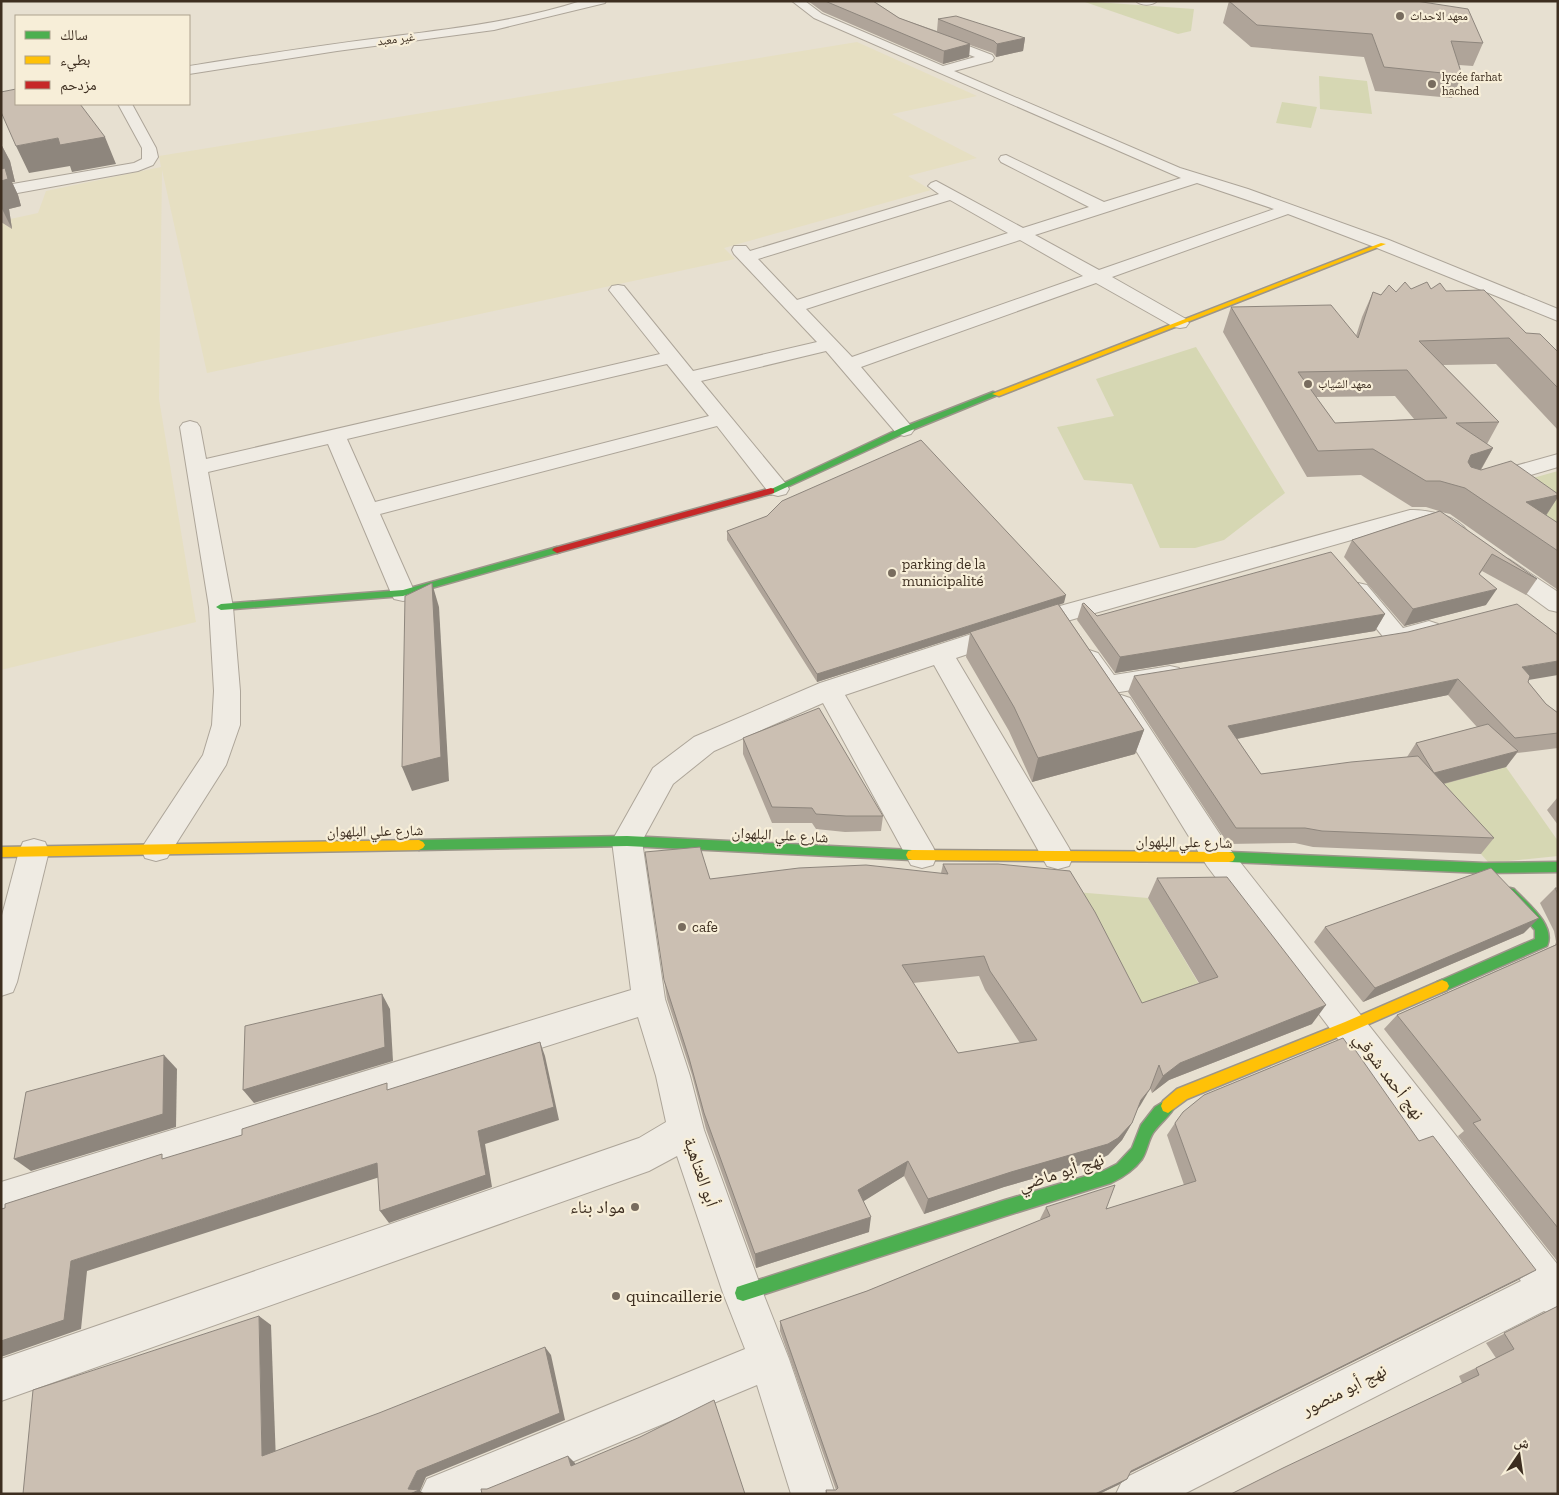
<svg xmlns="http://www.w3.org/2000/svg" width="1559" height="1495" font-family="'Zilla Slab','Noto Naskh Arabic',serif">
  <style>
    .farmland { fill: #e6dfc2 }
    .green { fill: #d6d7b3 }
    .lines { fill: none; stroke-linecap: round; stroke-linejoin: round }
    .street-casing { stroke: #ada599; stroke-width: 2 }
    .fast-casing { stroke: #9c958a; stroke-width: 3 }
    .slow-casing { stroke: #9c958a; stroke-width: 3 }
    .jam-casing { stroke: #9c958a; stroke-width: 3 }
    .street { fill: #efebe3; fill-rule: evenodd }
    .fast { fill: #4caf50; fill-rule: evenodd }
    .slow { fill: #ffc107; fill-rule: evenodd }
    .jam { fill: #c62828; fill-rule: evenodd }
    .wall { fill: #afa499; fill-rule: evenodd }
    .shaded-wall { fill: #8e867d }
    .building { fill: #cbbfb2; stroke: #8e867d; fill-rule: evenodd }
    .poi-dot { fill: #786c5e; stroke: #f7eed8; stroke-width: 2 }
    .labels { text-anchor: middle; stroke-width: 4.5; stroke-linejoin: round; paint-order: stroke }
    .far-poi-label { font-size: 12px; fill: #3d2e20; stroke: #f7eed8; text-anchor: start }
    .far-street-label { font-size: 12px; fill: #3d2e20; stroke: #f7eed8 }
    .poi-label { font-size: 15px; fill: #3d2e20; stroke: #f7eed8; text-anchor: start }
    .street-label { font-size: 15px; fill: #3d2e20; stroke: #f7eed8 }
    .near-street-label { font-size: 18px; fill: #3d2e20; stroke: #f7eed8 }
    .near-poi-label { font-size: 18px; fill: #3d2e20; stroke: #f7eed8; text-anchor: end }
  </style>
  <rect width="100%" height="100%" fill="#e7e0d1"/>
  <!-- farmland -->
  <path class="farmland" d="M857,42L977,96L892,114L977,158L908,176L931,190L724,248L735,259L207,373L162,170L159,399L196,622L1,670V221L38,213L46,191L161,167L159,156Z"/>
  <!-- green -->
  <g class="green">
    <path d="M1082,1L1194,9L1191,31L1178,34Z"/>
    <path d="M1319,76L1367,81L1372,114L1320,109Z"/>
    <path d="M1282,102L1317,107L1311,128L1276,123Z"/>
    <path d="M1196,347L1285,493L1224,540L1195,548H1160L1132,484L1084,480L1057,427L1114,416L1096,379Z"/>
    <path d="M1558,471V556L1497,488Z"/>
    <path d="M1506,767L1558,841V856L1489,863L1423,789Z"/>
    <path d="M1063,891L1148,898L1206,996L1132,1021Z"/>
  </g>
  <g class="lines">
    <defs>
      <g id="street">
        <path d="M581,1H606L605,3L494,30L337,51L189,74V66C253,56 316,46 380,38C447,29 516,22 581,1Z"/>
        <path d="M792,1H805L822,14L943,66L975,57L932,41L930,38L932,35H940L992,55L994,58L992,61L954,71L1180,168L1248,189L1389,240L1558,309V321L1377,248L1288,214L1112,277L1186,319L1189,323L1186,327L1180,328L1174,327L1096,283L861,367L911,426L914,430L911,434L904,436L897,434L826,351L701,381L786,484L789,489L786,494L778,496L770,494L717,426L380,514L415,593L412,599L403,601L394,599L391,593L328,444L208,472L233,607L240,691V725L226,765L167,858L156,861L145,858L141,849L203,755L212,725L214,691L209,607L180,427L183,423L190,421L197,423L200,427L206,459L660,354L609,290L612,286L618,285L624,286L693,371L817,342L734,254L732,250L734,246H746L750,251L939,194L928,186L931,183L936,181L1023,228L1089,207L1001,162L999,159L1001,156L1006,155L1104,202L1181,178L814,18ZM1197,183L1274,209L1099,270L1035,235ZM950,200L1008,233L797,300L758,259ZM1020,240L1083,276L852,357L806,309ZM667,364L709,416L375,502L347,439Z"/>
        <path d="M1136,1H1157C1153,6 1140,6 1136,1Z"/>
        <path d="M118,104H132L156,148L158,157L153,165L138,171L1,196V186L134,163L142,159V148Z"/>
        <path d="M1558,454V467L1487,488L1479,486L1476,481L1479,476Z"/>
        <path d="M1410,510C1429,510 1457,515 1468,532L1465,537L1457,539L1449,537L1424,524L1404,525L1067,621L956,658L1069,848L1073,857L1069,866L1058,869L1047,866L934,665L845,695L933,847L937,856L933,865L922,868L911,865L823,703L714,751L673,784L642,841L665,999L690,1076L704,1130L763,1293L789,1359L835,1494H791L757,1385L495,1494H420L427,1479L745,1349L723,1293L677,1156L649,1171L1,1401V1359L639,1138L666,1122L656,1076L638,1017L1,1220V1182L631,990L612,841L653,768L694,737L820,683L1049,609Z"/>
        <path d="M1502,557L1510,560L1558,592V612L1549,610L1494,570L1490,565L1494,560Z"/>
        <path d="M1358,583L1367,585L1403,628L1429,621L1438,624L1441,630L1438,636L1398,647L1389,644L1346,591L1349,585Z"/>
        <path d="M1089,650L1098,653L1114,675L1170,666L1179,668L1183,675L1179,682L1170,684L1107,694L1098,692L1076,659L1080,653Z"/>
        <path d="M1121,695L1130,698L1229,848L1558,1265V1317L1544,1311L1184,1494H1116L1123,1479L1521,1281L1207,866L1108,705L1112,698Z"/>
        <path d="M34,839L45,842L49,851L17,982L13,992L1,996V919L19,851L23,842Z"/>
      </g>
      <g id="fast">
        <path d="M993,392L1000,394L907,432L774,493L771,494L767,491L901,428Z"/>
        <path d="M557,547L562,550L560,552L403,596L221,610L216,607L221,604L403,590Z"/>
        <path d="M627,836L912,850L916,851L918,855L916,859L912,860L627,846L419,850L415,848L413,845L415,842L419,840Z"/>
        <path d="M1229,852L1484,863L1558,862V872L1484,873L1229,862L1225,861L1223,857L1225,853Z"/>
        <path d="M1510,888L1514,889C1527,903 1556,925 1547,946L1447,990L1442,992L1437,990L1435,986L1437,982L1535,939V930L1506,897L1504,893L1506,889Z"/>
        <path d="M1168,1099L1173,1101L1175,1106C1172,1114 1159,1124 1153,1133C1148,1141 1147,1151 1142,1159C1134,1170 1123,1177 1111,1183L1005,1216L743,1301L737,1299L735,1293L737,1287L743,1285L1005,1200L1103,1171L1117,1164L1132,1148L1141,1125L1155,1107Z"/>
      </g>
      <g id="slow">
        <path d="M1381,243L1386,244L999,396L992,394Z"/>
        <path d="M419,840L423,842L425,845L423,848L419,850L1,857V847Z"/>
        <path d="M912,850L1229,852L1233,853L1235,857L1233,861L1229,862L912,860L908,859L906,855L908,851Z"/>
        <path d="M1442,980L1447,982L1449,986L1447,990L1355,1030L1187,1099L1168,1113L1163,1111L1161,1106L1163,1101L1177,1089L1345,1022Z"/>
      </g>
      <path id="jam" d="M771,488L774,489V493L557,553L552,550L554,548Z"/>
    </defs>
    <!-- street casing -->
    <use href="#street" class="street-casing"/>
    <!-- fast casing -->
    <use href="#fast" class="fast-casing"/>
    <!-- slow casing -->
    <use href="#slow" class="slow-casing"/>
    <!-- jam casing -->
    <use href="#jam" class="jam-casing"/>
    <!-- street -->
    <use href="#street" class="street"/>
    <!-- fast -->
    <use href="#fast" class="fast"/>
    <!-- slow -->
    <use href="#slow" class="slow"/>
    <!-- jam -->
    <use href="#jam" class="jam"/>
  </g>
  <!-- wall -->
  <g class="wall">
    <path d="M808,1H873L899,18L937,31L938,19L1025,38L1023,51L996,57L993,53L970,45L969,57L943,64L823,12Z"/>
    <path d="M1229,1L1483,43L1473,66L1459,65L1462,75L1452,98L1375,91L1364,57L1251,47L1223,23Z"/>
    <path d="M1,144L10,161L15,182H12L18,195L21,206L9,209L12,229L1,222Z"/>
    <path d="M1411,289H1431L1446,291L1526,333L1558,352V430L1496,364L1443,365L1499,422L1487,444L1493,448L1481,470L1558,494V497L1546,516L1558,523V590L1450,514L1441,512L1537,579L1526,595L1482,571L1479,575L1486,605L1404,626L1344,557L1352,540L1439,511L1426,507H1412L1361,475L1307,477L1223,332L1231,307L1356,336L1362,317L1373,292L1381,295ZM1395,396L1414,419L1335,423L1316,397Z"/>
    <path d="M767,516L1064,603L1059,605L1144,730L1135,754L1032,782L1009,731L966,657L970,633L817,682L727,540V531Z"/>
    <path d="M1082,604L1097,616L1385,614L1375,631L1115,673L1077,620Z"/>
    <path d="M1134,676L1529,680L1528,682L1546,704L1558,713V748L1517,753L1506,767L1444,784L1494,838L1481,854L1313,847L1295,843L1228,844L1128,692ZM1448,695L1477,727L1416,743L1407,757L1261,774L1237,739Z"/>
    <path d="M743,738L883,816L881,831L845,832L816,829L812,823H772L743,754Z"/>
    <path d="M1558,797V825L1547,810Z"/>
    <path d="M645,852L710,879L941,873L943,864L1142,1003L1199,983L1148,898L1157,878L1312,1024L1169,1080L1152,1093L1150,1088L1138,1108L1132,1123L1122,1140L1108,1155L1098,1160L1004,1187L924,1214L904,1176L863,1201L869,1232L756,1268L706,1129L692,1075L667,999ZM979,976L985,990L1020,1043L958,1053L913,983Z"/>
    <path d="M1555,888H1558V1262L1458,1136L1464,1131L1384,1029L1397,1015L1555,945L1556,942L1554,931L1540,903Z"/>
    <path d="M1325,927L1524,933L1363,1002L1314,942Z"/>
    <path d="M1175,1123L1518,1280L1130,1473L1127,1479L1118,1485L1099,1494H825L826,1490H836L780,1331V1321L867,1291L1041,1220L1040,1219L1046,1207L1106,1209L1184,1185L1167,1135Z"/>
    <path d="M1558,1306V1494L1462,1383L1459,1376L1496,1358L1486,1343Z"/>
  </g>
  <!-- shaded-wall -->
  <g class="shaded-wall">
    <path d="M1025,38L1023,51L996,57L997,44Z"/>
    <path d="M970,44L969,57L943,64L944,51Z"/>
    <path d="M105,137L116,164L72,172L70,166L29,173L16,146L58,138Z"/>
    <path d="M1,144L10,161L15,182H12L18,195L21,206L9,209L12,229L1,207Z"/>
    <path d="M1493,448L1478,474L1456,481L1471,455Z"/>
    <path d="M1558,495V497L1542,521L1526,502Z"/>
    <path d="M432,583L439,607L449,781L412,791L402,767Z"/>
    <path d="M1497,589L1486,605L1404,626L1413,609Z"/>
    <path d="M1066,595L1064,603L817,682V674Z"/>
    <path d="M1385,614L1375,631L1115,673L1120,657Z"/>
    <path d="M1558,661V675L1510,683L1522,667Z"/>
    <path d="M1458,679L1448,695L1221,742L1228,726Z"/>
    <path d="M1144,730L1135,754L1032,782L1038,758Z"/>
    <path d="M1518,751L1506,767L1423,789L1434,773Z"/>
    <path d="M1539,918L1524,933L1363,1002L1375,988Z"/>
    <path d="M382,994L390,1009L393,1061L254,1103L243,1090Z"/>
    <path d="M1326,1005L1312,1024L1169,1080L1152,1093L1163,1076L1180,1063Z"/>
    <path d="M540,1042L545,1056L559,1120L485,1144L492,1187L389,1223L380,1211L478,1131Z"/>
    <path d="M164,1055L177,1069L176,1127L31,1171L14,1159Z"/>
    <path d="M1150,1089L1140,1106L1131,1117L1141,1100Z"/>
    <path d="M1132,1123L1122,1140L1108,1155L1098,1160L1004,1187L924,1214L928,1199Z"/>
    <path d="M908,1161L904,1176L856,1206L858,1190Z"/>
    <path d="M377,1163L386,1175L87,1271L81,1329L1,1357V1341L71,1261Z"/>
    <path d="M871,1217L869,1232L756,1268L755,1254Z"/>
    <path d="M1536,1270L1518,1280L1122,1477L1131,1471Z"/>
    <path d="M259,1316L271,1325L276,1462L262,1456Z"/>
    <path d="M545,1347L551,1355L565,1420L426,1477L420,1491L425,1494H410L408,1489L417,1471Z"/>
    <path d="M568,1456L575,1463L577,1474L571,1466Z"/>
    <path d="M1127,1479L1118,1485L1099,1494H1095Z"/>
  </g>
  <!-- building -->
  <g class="building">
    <path d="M825,1H873L899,18L970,44L944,51Z"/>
    <path d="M1229,1H1416L1468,9L1483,43L1451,41L1462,75L1384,67L1372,34L1257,25Z"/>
    <path d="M956,16L1025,38L997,44L994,41L938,19Z"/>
    <path d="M16,89V104H80L105,137L60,145L58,138L16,146L1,112V92Z"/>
    <path d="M5,168L8,179L1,181V169Z"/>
    <path d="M1405,282L1411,289L1427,282L1431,289L1440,283L1446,291L1484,290L1526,333L1540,334L1558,352V388L1509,338L1419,341L1499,422L1456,423L1493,448L1471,455L1468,462L1471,467L1481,470L1511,461L1558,494V495L1526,502L1558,523V551L1465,488L1440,481H1426L1373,449L1318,451L1231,307L1331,305L1358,338L1373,292L1381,295L1389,285L1396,292ZM1407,370L1447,418L1335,423L1298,372Z"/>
    <path d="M921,440L1066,595L817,674L727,531L767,516L782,501Z"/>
    <path d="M1440,511L1537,579L1492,554L1479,574L1497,589L1413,609L1352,540Z"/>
    <path d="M1331,552L1385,614L1120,657L1082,604L1084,603L1097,616Z"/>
    <path d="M432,583L441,757L402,767L405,596Z"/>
    <path d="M1058,604L1144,730L1038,758L1014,707L970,632Z"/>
    <path d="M1517,604L1558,635V661L1522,667L1530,676L1528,682L1546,704L1558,713V733L1515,738L1458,679L1228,726L1261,774L1351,762L1418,756L1494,838L1322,831L1305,828H1236L1134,676L1408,632Z"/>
    <path d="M819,708L883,816H846L816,814L812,808L772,807L743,738Z"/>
    <path d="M1488,724L1518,751L1434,773L1416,743Z"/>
    <path d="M700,847L710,879L799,868L866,865L948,874L943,864H998L1070,871L1095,912L1142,1003L1218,977L1157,878L1227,877L1326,1005L1180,1063L1163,1076L1159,1065L1150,1089L1141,1100L1132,1123L1118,1138L1108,1144L1011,1172L928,1199L908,1161L858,1190L871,1217L755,1254L704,1113L689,1058L664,980L645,852ZM984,956L990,971L1037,1040L958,1053L902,965Z"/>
    <path d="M1491,868L1539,918L1375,988L1325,927Z"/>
    <path d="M1555,888H1558V894Z"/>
    <path d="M1558,944V1228L1473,1123L1481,1120L1397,1015Z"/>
    <path d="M382,994L385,1047L243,1090L245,1026Z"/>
    <path d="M1343,1038L1348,1045L1351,1044L1419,1141L1433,1136L1536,1270L1131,1471L1127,1479L1095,1494H827L826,1490H836L838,1488L780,1321L867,1291L1050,1216L1046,1207L1115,1185L1106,1209L1196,1181L1175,1123L1183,1112L1204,1095Z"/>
    <path d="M540,1042L554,1107L478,1131L486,1175L380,1211L377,1163L71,1261L64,1320L1,1341V1209L5,1208V1204L162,1154V1159L242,1135V1129L387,1083V1090Z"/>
    <path d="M164,1055L163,1114L14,1159L26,1092Z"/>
    <path d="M1558,1306V1494H1231L1283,1468L1479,1375L1476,1368L1514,1349L1504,1333Z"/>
    <path d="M259,1316L262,1456L379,1413L545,1347L560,1413L417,1471L408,1489L419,1490L410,1494H23L33,1390Z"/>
    <path d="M714,1400L745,1494H482L481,1489H487L568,1456L571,1466L640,1437Z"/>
  </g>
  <!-- markers -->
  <g class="poi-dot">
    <circle cx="1400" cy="16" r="5"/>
    <circle cx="1432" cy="84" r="5"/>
    <circle cx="1308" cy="384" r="5"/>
    <circle cx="892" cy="573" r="5"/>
    <circle cx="682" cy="927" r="5"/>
    <circle cx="635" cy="1207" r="5"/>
    <circle cx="616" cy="1296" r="5"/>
  </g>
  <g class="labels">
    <!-- far-poi labels -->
    <g class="far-poi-label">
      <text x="1410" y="20">معهد الاحداث</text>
      <text x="1442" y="81">lycée farhat<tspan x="1442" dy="14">hached</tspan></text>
      <text x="1318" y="388">معهد الشياب</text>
    </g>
    <!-- far-street labels -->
    <g class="far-street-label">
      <text transform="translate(396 39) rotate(-8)" y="4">غير معبد</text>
    </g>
    <!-- poi labels -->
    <g class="poi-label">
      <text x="902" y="569">parking de la<tspan x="902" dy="17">municipalité</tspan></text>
      <text x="692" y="932">cafe</text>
    </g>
    <!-- street labels -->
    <g class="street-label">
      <text transform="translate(375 831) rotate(-1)" y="5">شارع علي البلهوان</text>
      <text transform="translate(780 835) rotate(3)" y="5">شارع علي البلهوان</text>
      <text transform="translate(1184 842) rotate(1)" y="5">شارع علي البلهوان</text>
    </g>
    <!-- near-street labels -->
    <g class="near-street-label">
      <text transform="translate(1389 1076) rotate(53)" y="6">نهج أحمد شوقي</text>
      <text transform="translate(701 1172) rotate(71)" y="6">أبو العتاهية</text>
      <text transform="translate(1061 1172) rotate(-18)" y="6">نهج أبو ماضي</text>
      <text transform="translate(1344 1390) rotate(-27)" y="6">نهج أبو منصور</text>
    </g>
    <!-- near-poi labels -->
    <g class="near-poi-label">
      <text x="625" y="1213">مواد بناء</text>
      <text x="626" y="1302" text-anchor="start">quincaillerie</text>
    </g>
  </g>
  <!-- border -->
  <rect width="1559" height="1495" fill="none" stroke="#3d2e20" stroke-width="5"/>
  <!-- legend -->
  <rect x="15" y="15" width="175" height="90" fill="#f7eed8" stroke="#ada18e"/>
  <rect x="25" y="31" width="25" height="8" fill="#4caf50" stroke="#ada18e"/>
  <text x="60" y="40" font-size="15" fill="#3d2e20">سالك</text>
  <rect x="25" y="56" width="25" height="8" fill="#ffc107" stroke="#ada18e"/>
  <text x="60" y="65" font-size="15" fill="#3d2e20">بطيء</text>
  <rect x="25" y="81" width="25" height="8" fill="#c62828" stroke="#ada18e"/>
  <text x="60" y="90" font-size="15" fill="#3d2e20">مزدحم</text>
  <!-- north arrow -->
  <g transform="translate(1519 1455) rotate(13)" stroke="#f7eed8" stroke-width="4" paint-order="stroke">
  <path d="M0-4L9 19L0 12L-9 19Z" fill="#3d2e20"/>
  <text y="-8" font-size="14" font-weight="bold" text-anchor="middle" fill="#3d2e20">ش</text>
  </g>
</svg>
